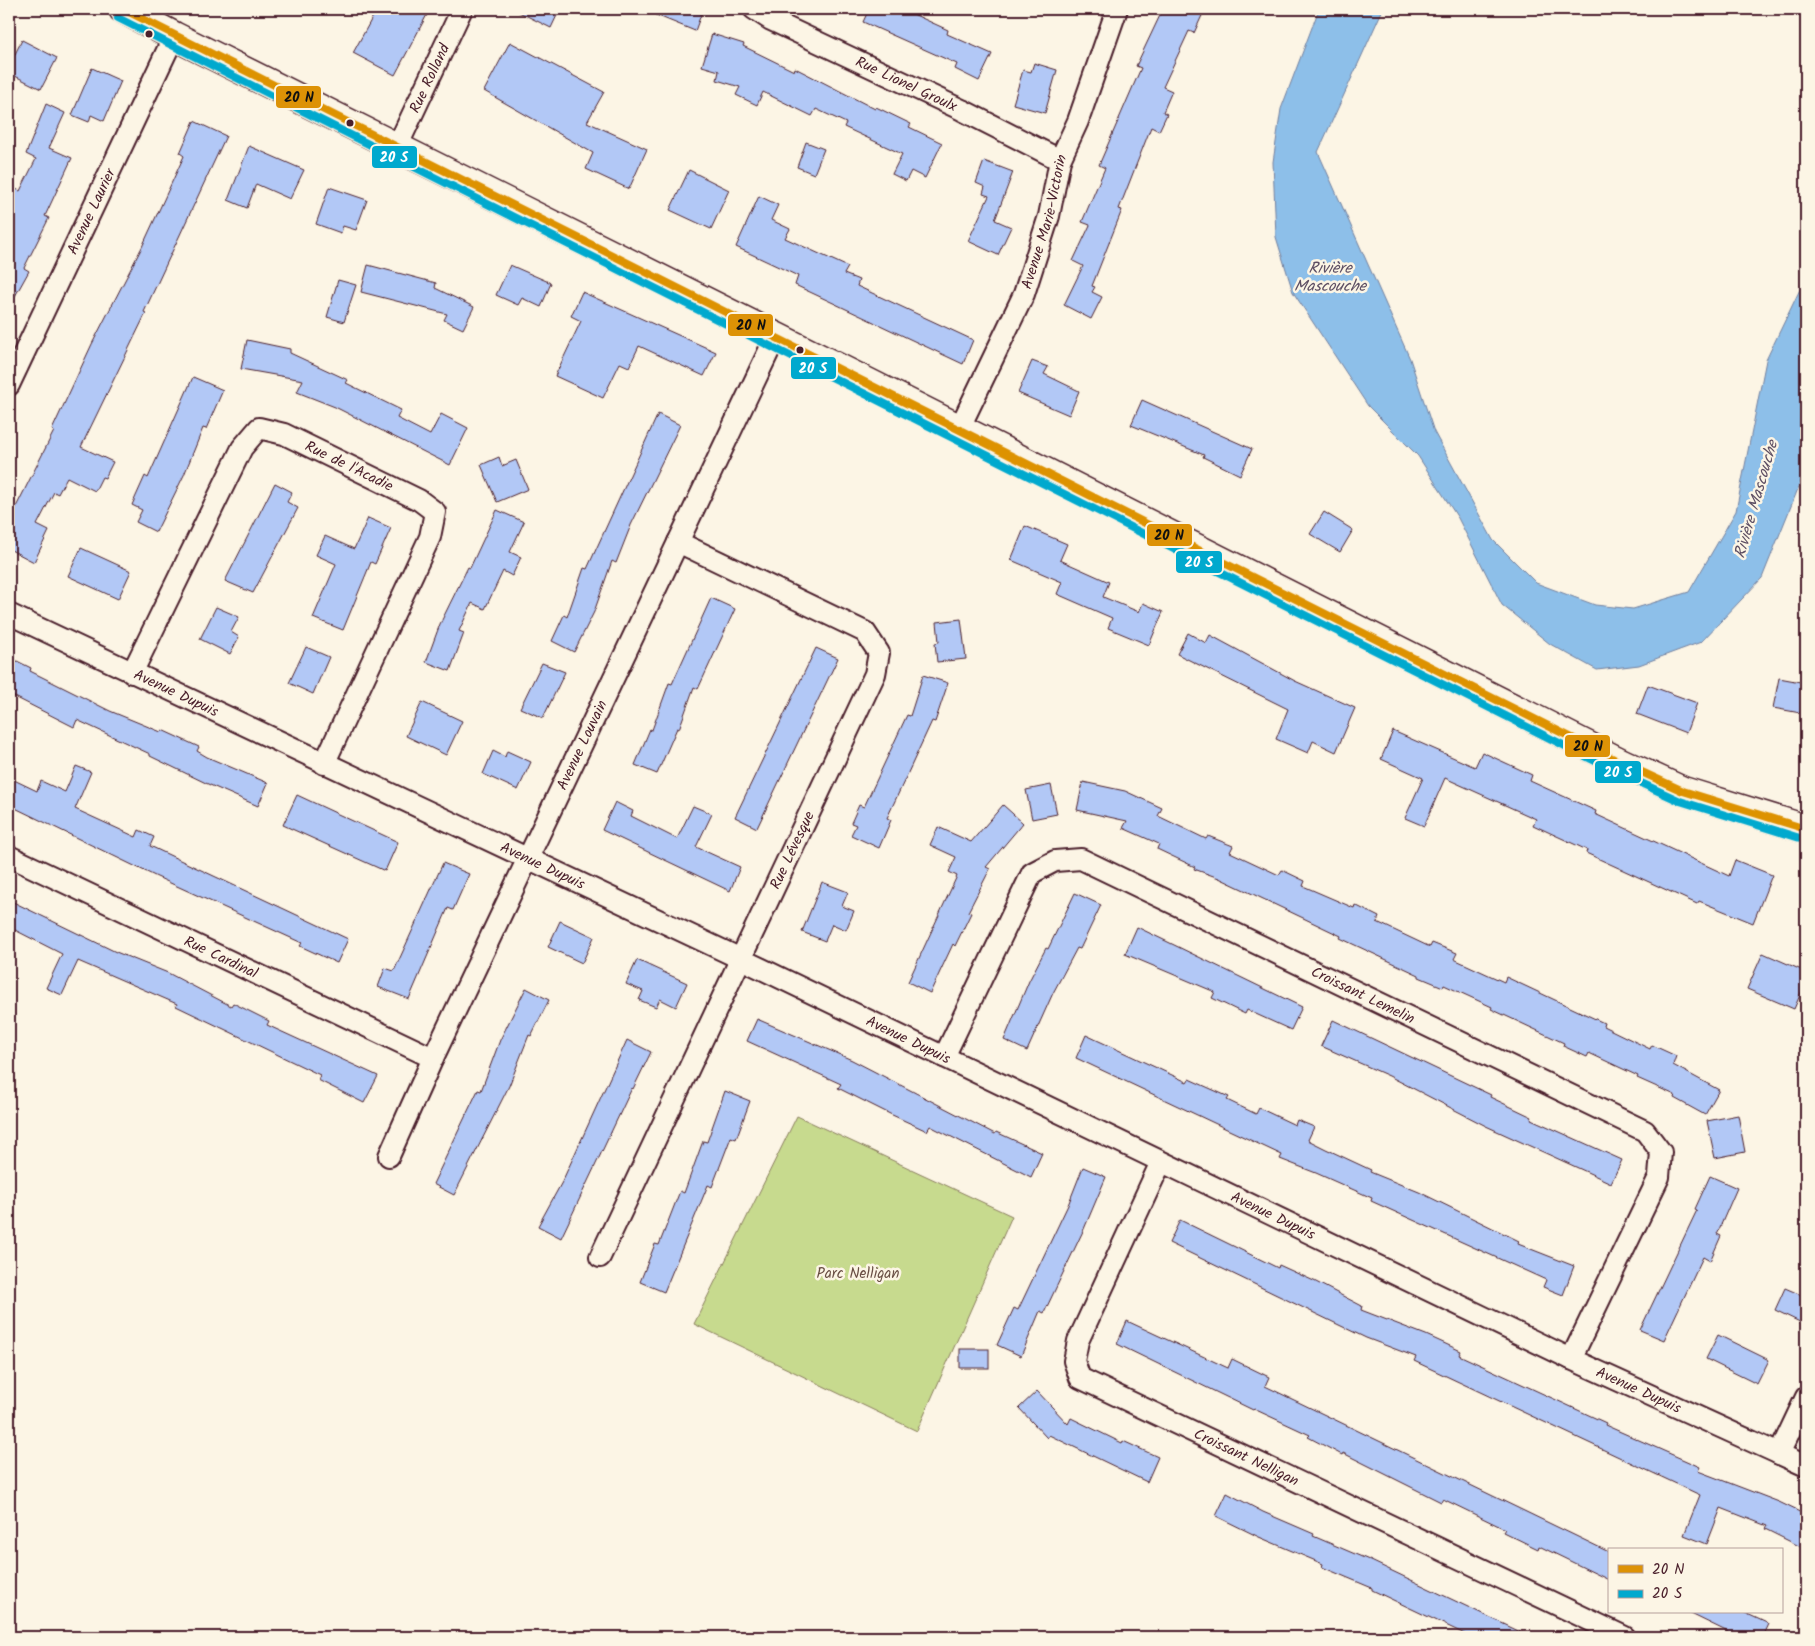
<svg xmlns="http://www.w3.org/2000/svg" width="1815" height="1646" font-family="Kalam,sans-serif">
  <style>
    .green { fill: #c7da8e; stroke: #887c5c }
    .water { fill: #8dbfe9; stroke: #727f9d }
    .building { fill: #b2c8f6; stroke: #4a1f2b }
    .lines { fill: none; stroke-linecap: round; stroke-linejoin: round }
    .street-casing { stroke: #4a1f2b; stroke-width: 24 }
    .primary-casing { stroke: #4a1f2b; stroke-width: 31 }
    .street { stroke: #fcf5e5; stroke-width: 20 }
    .primary { stroke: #fcf5e5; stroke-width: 28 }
    .bus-1-casing { stroke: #fcf5e5; stroke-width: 11 }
    .bus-2-casing { stroke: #fcf5e5; stroke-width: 11 }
    .bus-1 { stroke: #dd9206; stroke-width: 8 }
    .bus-2 { stroke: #00a9ce; stroke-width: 8 }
    .bus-dot { fill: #4a1f2b; stroke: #fcf5e5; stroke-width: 2 }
    .labels { text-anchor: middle; stroke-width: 5; stroke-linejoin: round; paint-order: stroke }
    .street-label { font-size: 15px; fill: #4a1f2b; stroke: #fcf5e5 }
    .park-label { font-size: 15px; fill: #694e44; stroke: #fcf5e5 }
    .water-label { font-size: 16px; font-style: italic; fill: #5e4f64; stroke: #fcf5e5 }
    .line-badge { stroke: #fcf5e5; stroke-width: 2 }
    .badge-label { font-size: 14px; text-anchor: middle; font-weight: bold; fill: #fff }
    .pale-badge-label { font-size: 14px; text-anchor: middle; font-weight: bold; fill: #111 }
  </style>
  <rect width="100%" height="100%" fill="#fcf5e5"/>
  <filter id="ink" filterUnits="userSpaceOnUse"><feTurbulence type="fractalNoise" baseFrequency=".02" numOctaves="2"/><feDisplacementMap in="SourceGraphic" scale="10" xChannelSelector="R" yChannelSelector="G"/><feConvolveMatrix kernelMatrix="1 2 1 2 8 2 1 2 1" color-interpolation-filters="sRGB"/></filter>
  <g filter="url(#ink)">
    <!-- green -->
    <path class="green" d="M797,1116L1012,1216L917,1431L694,1324Z"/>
    <!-- water -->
    <path class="water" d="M1319,9H1383L1318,152L1410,359L1434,432L1493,540L1536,583L1595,605L1633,609L1689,592L1736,511L1766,360L1806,277V469L1762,578L1701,642L1639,665L1597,670L1550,644L1502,605L1458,518L1418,456L1368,406L1293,292L1276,237L1273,162L1281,109Z"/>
    <!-- building -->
    <g class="building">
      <path d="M377,9H430L395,75L353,53Z"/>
      <path d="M513,9H560L551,28Z"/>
      <path d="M641,9H703L695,31Z"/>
      <path d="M869,9H902L948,30L947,34L992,54L979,81L955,69L957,64L863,22Z"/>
      <path d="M1163,9H1205L1194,33L1189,31L1163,87L1172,91L1163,112L1167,114L1159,131L1151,127L1119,209L1122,210L1092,286L1095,287L1092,292L1102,297L1091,319L1064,305L1083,266L1073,261L1090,225L1082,222L1105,168L1099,165L1141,68L1136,66Z"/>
      <path d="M712,34L744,44L743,46L794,71L795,68L875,109L876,107L911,124L909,127L942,143L925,178L911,171L906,181L892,174L902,154L844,127L846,123L816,109L812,116L763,92L757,105L736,95L740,87L717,80L719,71L702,66Z"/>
      <path d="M22,40L57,58L41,89L9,73V66Z"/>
      <path d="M510,42L604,92L587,122L647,149L629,189L586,169L593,153L484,91Z"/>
      <path d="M1034,63L1057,70L1045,113L1013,104L1023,70L1031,72Z"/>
      <path d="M92,68L121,81L104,121L91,115L89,122L72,115Z"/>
      <path d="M46,104L65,113L49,148L72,158L45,216L49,218L24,268L29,271L9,307V186L20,191L36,159L26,154Z"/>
      <path d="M194,121L226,136L144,312L146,313L81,447L113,462L105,478L102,477L95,491L67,477L58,494L54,492L37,525L49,531L34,562L9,549V521L54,431L52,430L92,344L142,247L184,156L180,153Z"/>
      <path d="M806,142L824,149L814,174L797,167Z"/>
      <path d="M249,146L304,170L290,199L256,184L247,208L228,200Z"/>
      <path d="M984,161L1013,172L995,220L1011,227L998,255L968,241L989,196L983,194L985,187L976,183Z"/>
      <path d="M689,170L729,190L711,229L670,210Z"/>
      <path d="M329,187L367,200L356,230L343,226L341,233L316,224Z"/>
      <path d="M759,196L778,205L771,220L790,229L785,238L848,267L844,274L859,280L857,286L973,340L963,364L795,285L798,276L736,247Z"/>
      <path d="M368,265L436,283L435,288L474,307L463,329L444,320L447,314L361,292Z"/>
      <path d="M510,265L551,283L541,307L522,298L518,305L496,295Z"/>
      <path d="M338,280L356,285L344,322L327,317Z"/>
      <path d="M582,292L716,352L704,376L639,346L629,367L620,363L603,398L555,376L581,321L571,316Z"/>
      <path d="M247,340L290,349V353L348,380L346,383L401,410L397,418L430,435L441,414L468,428L450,465L335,407L297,392L303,380L241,369Z"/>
      <path d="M1032,361L1048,367L1044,374L1079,391L1069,415L1018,393Z"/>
      <path d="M193,377L223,390L206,429L203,428L184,475L156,532L136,522L142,510L132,505L145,476L148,478Z"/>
      <path d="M1142,400L1252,449L1240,475L1203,457L1204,455L1131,425Z"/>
      <path d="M658,414L680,425L631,525L616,563L612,561L594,612L574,652L552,641L564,615L567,617L584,568L587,569Z"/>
      <path d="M499,457L502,466L516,460L528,489L497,502L481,465Z"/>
      <path d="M275,483L292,492L287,502L298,508L253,593L225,581Z"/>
      <path d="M497,510L524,522L510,552L521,557L512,576L503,571L485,609L472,603L459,631L464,633L450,671L426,662L440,624L468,567L470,568Z"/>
      <path d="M1324,512L1353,530L1340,552L1310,534Z"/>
      <path d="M368,518L391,528L375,564L371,562L343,630L313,618L336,564L316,555L325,536L354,549Z"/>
      <path d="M1025,526L1067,544L1060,560L1109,582L1103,597L1139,612L1143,603L1163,612L1149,645L1108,628L1112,618L1057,594L1062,582L1011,560Z"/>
      <path d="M81,548L131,571L118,599L68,576Z"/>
      <path d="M711,598L735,609L698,689L694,687L679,729L677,728L657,774L635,765L650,729L652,730L669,683L672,684Z"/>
      <path d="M216,607L239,617L231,632L239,637L230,654L200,639Z"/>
      <path d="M961,619L966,659L937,662L935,643L939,642L937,622Z"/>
      <path d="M1188,633L1206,643L1210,635L1295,681L1355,708L1336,752L1313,741L1308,753L1276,739L1288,709L1177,654Z"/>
      <path d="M306,647L329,657L313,694L289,683Z"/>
      <path d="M816,648L838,658L757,828L735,817Z"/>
      <path d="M9,657L31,668L30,671L110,711L161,732L162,730L199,747L197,751L207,757L268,783L258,806L210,785L150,756V754L77,720L74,727L9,694Z"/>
      <path d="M542,663L565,672L543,718L520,708Z"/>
      <path d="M923,675L948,683L935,722L932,721L887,818L891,820L879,848L851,835L856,825L851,823L859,805L864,807L907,715L910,716Z"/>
      <path d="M1779,678L1806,683V714L1773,708Z"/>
      <path d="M1648,685L1697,703L1686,733L1637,714Z"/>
      <path d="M422,702L462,721L446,755L406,736Z"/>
      <path d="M1393,731L1475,767L1482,752L1532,775L1530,781L1596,811L1595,814L1729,876L1735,860L1772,875L1753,923L1699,901L1697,904L1586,853L1587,850L1533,825L1536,819L1445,778L1424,826L1405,818L1423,778L1381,759Z"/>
      <path d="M493,751L505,757L507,751L531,762L518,790L483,774Z"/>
      <path d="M76,766L91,772L75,809L136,837L139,830L154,837L150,846L348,939L337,963L300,946L302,943L157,877L9,805V791L14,780L37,791L41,781L65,792Z"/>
      <path d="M1083,782L1125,791L1162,808L1158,816L1206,839L1208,836L1233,846L1230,852L1279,875L1282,870L1305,881L1303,886L1354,908L1355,905L1379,917L1377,922L1430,947L1432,943L1457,953L1454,959L1504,982L1506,977L1604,1023L1603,1026L1650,1049L1652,1045L1676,1056L1673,1065L1719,1090L1705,1115L1674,1098L1675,1095L1637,1078L1638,1076L1589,1053L1587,1057L1563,1046L1564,1043L1491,1009L1492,1007L1444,985L1443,987L1419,977V975L1340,938L1341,936L1219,878L1194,869L1195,867L1157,849L1159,844L1123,828L1127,821L1077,810Z"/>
      <path d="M1051,785L1057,814L1032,819L1026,790Z"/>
      <path d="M297,795L398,842L385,871L283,825Z"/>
      <path d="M615,802L633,811L631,816L677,839L693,806L712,814L696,847L740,867L730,891L602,830Z"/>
      <path d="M1003,805L1023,823L986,867L990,869L968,912L971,913L955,946L953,944L930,993L908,982L957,876L949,872L956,857L930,845L938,827L971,842Z"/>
      <path d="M443,863L469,874L453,910L448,908L409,999L378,987L385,968L394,971Z"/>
      <path d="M822,882L848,892L842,906L854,911L846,930L832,924L825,941L802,932Z"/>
      <path d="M1075,893L1101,905L1080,949L1077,948L1053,993L1027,1051L1004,1040L1029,981L1046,948L1048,949Z"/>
      <path d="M9,900L116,952L168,973L231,1006L233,1003L269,1021L267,1025L378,1076L364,1103L318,1080L320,1075L176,1006L177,1004L78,961L62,995L46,988L62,954L9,927Z"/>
      <path d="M560,921L594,937L582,963L548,947Z"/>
      <path d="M1137,927L1302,1007L1291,1030L1247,1010L1245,1014L1212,998L1215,992L1125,954Z"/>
      <path d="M1763,953L1806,972V981L1794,1009L1747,989Z"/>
      <path d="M637,960L687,983L676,1007L660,999L656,1007L639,1000L643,991L626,984Z"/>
      <path d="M526,988L549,1000L531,1036L529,1035L509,1086L454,1195L433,1184L478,1090L481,1091L500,1040Z"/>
      <path d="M757,1019L852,1060L995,1134L996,1132L1042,1153L1031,1177L930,1126L927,1131L890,1114L838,1088L841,1084L747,1041Z"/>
      <path d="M1333,1020L1491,1095L1490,1097L1532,1117L1531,1119L1622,1160L1611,1183L1486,1126L1389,1076L1321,1046Z"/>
      <path d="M1086,1035L1187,1082L1189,1079L1229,1097L1227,1100L1256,1114L1259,1108L1295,1125L1297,1120L1314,1127L1308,1140L1326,1149L1371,1170L1370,1172L1419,1192L1519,1241L1518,1244L1574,1266L1563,1295L1543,1287L1546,1280L1371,1201L1372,1198L1316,1173L1280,1159L1282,1155L1076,1058Z"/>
      <path d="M627,1040L651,1052L633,1089L632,1088L561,1238L538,1226L562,1182Z"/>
      <path d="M725,1091L750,1101L736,1139L731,1137L712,1187L708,1185L664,1292L640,1282L655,1244L659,1245L680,1191L684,1193L703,1141L707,1142Z"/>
      <path d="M1738,1115L1745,1152L1715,1158L1707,1121Z"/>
      <path d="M1083,1167L1106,1177L1084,1229L1044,1313L1040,1311L1021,1356L997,1345L1014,1308L1018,1310L1068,1205Z"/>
      <path d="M1710,1176L1737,1188L1717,1234L1721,1236L1710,1261L1703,1257L1664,1340L1640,1330L1697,1210L1695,1209Z"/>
      <path d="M1180,1220L1278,1268L1279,1265L1314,1281L1362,1306L1361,1310L1426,1335L1461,1351L1459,1355L1606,1423L1605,1425L1700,1467L1698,1471L1779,1502L1806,1515V1537L1801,1547L1765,1529L1767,1526L1721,1508L1707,1544L1684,1535L1700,1495L1414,1361L1416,1357L1366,1338L1169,1243Z"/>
      <path d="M1785,1288L1806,1297V1325L1775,1310Z"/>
      <path d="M1127,1321L1228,1368L1232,1359L1269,1377L1265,1386L1609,1552V1580L1539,1546L1538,1549L1503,1532L1505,1529L1443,1499L1441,1502L1343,1453L1342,1455L1308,1437L1310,1435L1254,1409L1253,1410L1117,1344Z"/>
      <path d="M1718,1335L1769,1360L1757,1384L1706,1359Z"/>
      <rect x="960" y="1349" width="29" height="19"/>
      <path d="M1037,1391L1068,1424L1071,1418L1122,1443L1123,1441L1158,1457L1147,1482L1049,1435L1047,1438L1019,1408Z"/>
      <path d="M1227,1493L1263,1512L1314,1534L1313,1536L1369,1560L1531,1637H1471L1372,1590V1588L1322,1567L1323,1564L1259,1537L1216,1516Z"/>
      <path d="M1687,1612H1743L1769,1624L1763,1637H1726L1728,1632Z"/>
    </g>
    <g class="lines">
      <defs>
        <g id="street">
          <path id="s1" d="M754,9L771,20L962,110L1060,160"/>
          <path id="s2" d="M397,147L462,9"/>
          <path id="s3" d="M9,385L174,36"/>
          <path id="s4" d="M959,429L1024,294L1049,216L1060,160L1078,121L1117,9"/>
          <path id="s5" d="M9,614L739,958L1571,1359L1806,1466"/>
          <path id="s6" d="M132,673L242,448L259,428L284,434L419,500L435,512L430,537L324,764"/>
          <path id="s7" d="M9,856L433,1058"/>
          <path id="s8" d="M944,1057L1032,873L1055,861L1081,859L1645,1131L1661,1152L1659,1177L1571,1359"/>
          <path id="s9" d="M389,1156L433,1058L776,336"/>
          <path id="s10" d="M1161,1162L1078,1341L1074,1361L1080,1378L1625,1637"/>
          <path id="s11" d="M600,1257L875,674L879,653L865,632L678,542"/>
          <path d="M1779,1454L1806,1397"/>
        </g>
        <path id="primary" d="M123,9L174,36L869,383L1622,763L1683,791L1806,829"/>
      </defs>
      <!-- street casing -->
      <use href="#street" class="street-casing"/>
      <!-- primary casing -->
      <use href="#primary" class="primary-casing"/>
      <!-- street -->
      <use href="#street" class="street"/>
      <!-- primary -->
      <use href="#primary" class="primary"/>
      <defs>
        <path id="bus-1" d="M123,9L1622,763L1683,791L1806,829"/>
        <path id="bus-2" d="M118,18L1617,772L1680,801L1803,839"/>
      </defs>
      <!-- bus-1 casing -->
      <use href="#bus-1" class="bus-1-casing"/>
      <!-- bus-2 casing -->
      <use href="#bus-2" class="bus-2-casing"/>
      <!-- bus-1 -->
      <use href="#bus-1" class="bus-1"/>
      <!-- bus-2 -->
      <use href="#bus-2" class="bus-2"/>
    </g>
  </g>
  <!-- markers -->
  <g class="bus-dot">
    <circle cx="149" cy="34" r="4.5"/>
    <circle cx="350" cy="123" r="4.5"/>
    <circle cx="800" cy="350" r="4.5"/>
  </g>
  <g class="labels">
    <!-- street labels -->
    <g class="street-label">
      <text dy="5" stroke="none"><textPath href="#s2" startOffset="76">Rue Rolland</textPath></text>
      <text dy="5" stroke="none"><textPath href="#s1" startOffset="170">Rue Lionel Groulx</textPath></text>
      <text dy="5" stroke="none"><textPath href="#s3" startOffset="192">Avenue Laurier</textPath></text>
      <text dy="5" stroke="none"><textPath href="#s4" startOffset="225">Avenue Marie-Victorin</textPath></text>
      <text dy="5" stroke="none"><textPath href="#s6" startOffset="375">Rue de l'Acadie</textPath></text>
      <text dy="5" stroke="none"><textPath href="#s5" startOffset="185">Avenue Dupuis</textPath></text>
      <text dy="5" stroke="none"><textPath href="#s9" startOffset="454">Avenue Louvain</textPath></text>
      <text dy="5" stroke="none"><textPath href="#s11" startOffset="450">Rue Lévesque</textPath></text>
      <text dy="5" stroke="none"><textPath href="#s5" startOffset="590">Avenue Dupuis</textPath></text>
      <text dy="5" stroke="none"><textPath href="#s7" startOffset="235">Rue Cardinal</textPath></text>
      <text dy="5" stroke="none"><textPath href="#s8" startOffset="569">Croissant Lemelin</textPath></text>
      <text dy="5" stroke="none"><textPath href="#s5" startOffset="995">Avenue Dupuis</textPath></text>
      <text dy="5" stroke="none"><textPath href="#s5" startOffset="1400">Avenue Dupuis</textPath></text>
      <text dy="5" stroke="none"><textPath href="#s5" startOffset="1805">Avenue Dupuis</textPath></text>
      <text dy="5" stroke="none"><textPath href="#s10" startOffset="420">Croissant Nelligan</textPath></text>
    </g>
    <!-- park labels -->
    <g class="park-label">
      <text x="858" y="1278">Parc Nelligan</text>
    </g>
    <!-- water labels -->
    <g class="water-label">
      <text x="1330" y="273">Rivière<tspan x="1330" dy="18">Mascouche</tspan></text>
      <text transform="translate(1755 499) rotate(-74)" y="6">Rivière Mascouche</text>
    </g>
  </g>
  <g class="line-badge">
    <rect x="275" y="85" width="47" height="24" rx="5" fill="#dd9206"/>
    <rect x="371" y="145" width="47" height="24" rx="5" fill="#00a9ce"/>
    <rect x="727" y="313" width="47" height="24" rx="5" fill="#dd9206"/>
    <rect x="790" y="356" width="47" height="24" rx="5" fill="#00a9ce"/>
    <rect x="1146" y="523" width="47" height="24" rx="5" fill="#dd9206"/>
    <rect x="1175" y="550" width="48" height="24" rx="5" fill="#00a9ce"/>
    <rect x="1564" y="734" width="47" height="24" rx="5" fill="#dd9206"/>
    <rect x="1594" y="760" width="48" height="24" rx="5" fill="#00a9ce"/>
  </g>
  <g class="badge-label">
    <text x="394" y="162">20 S</text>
    <text x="813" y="373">20 S</text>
    <text x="1199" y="567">20 S</text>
    <text x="1618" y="777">20 S</text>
  </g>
  <g class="pale-badge-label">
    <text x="299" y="102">20 N</text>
    <text x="751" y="330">20 N</text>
    <text x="1169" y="540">20 N</text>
    <text x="1588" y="751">20 N</text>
  </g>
  <!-- margin -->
  <rect width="1815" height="1646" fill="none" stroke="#fcf5e5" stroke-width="30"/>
  <rect x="15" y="15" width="1785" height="1616" fill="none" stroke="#4a1f2b" stroke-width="2" filter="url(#ink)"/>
  <!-- legend -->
  <rect x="1608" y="1548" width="175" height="65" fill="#fcf5e5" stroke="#b59f9b"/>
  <rect x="1618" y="1565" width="25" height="8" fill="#dd9206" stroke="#b59f9b"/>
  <text x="1652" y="1574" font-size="15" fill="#4a1f2b">20 N</text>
  <rect x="1618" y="1590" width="25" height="8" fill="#00a9ce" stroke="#b59f9b"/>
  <text x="1652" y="1598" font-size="15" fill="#4a1f2b">20 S</text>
</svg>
